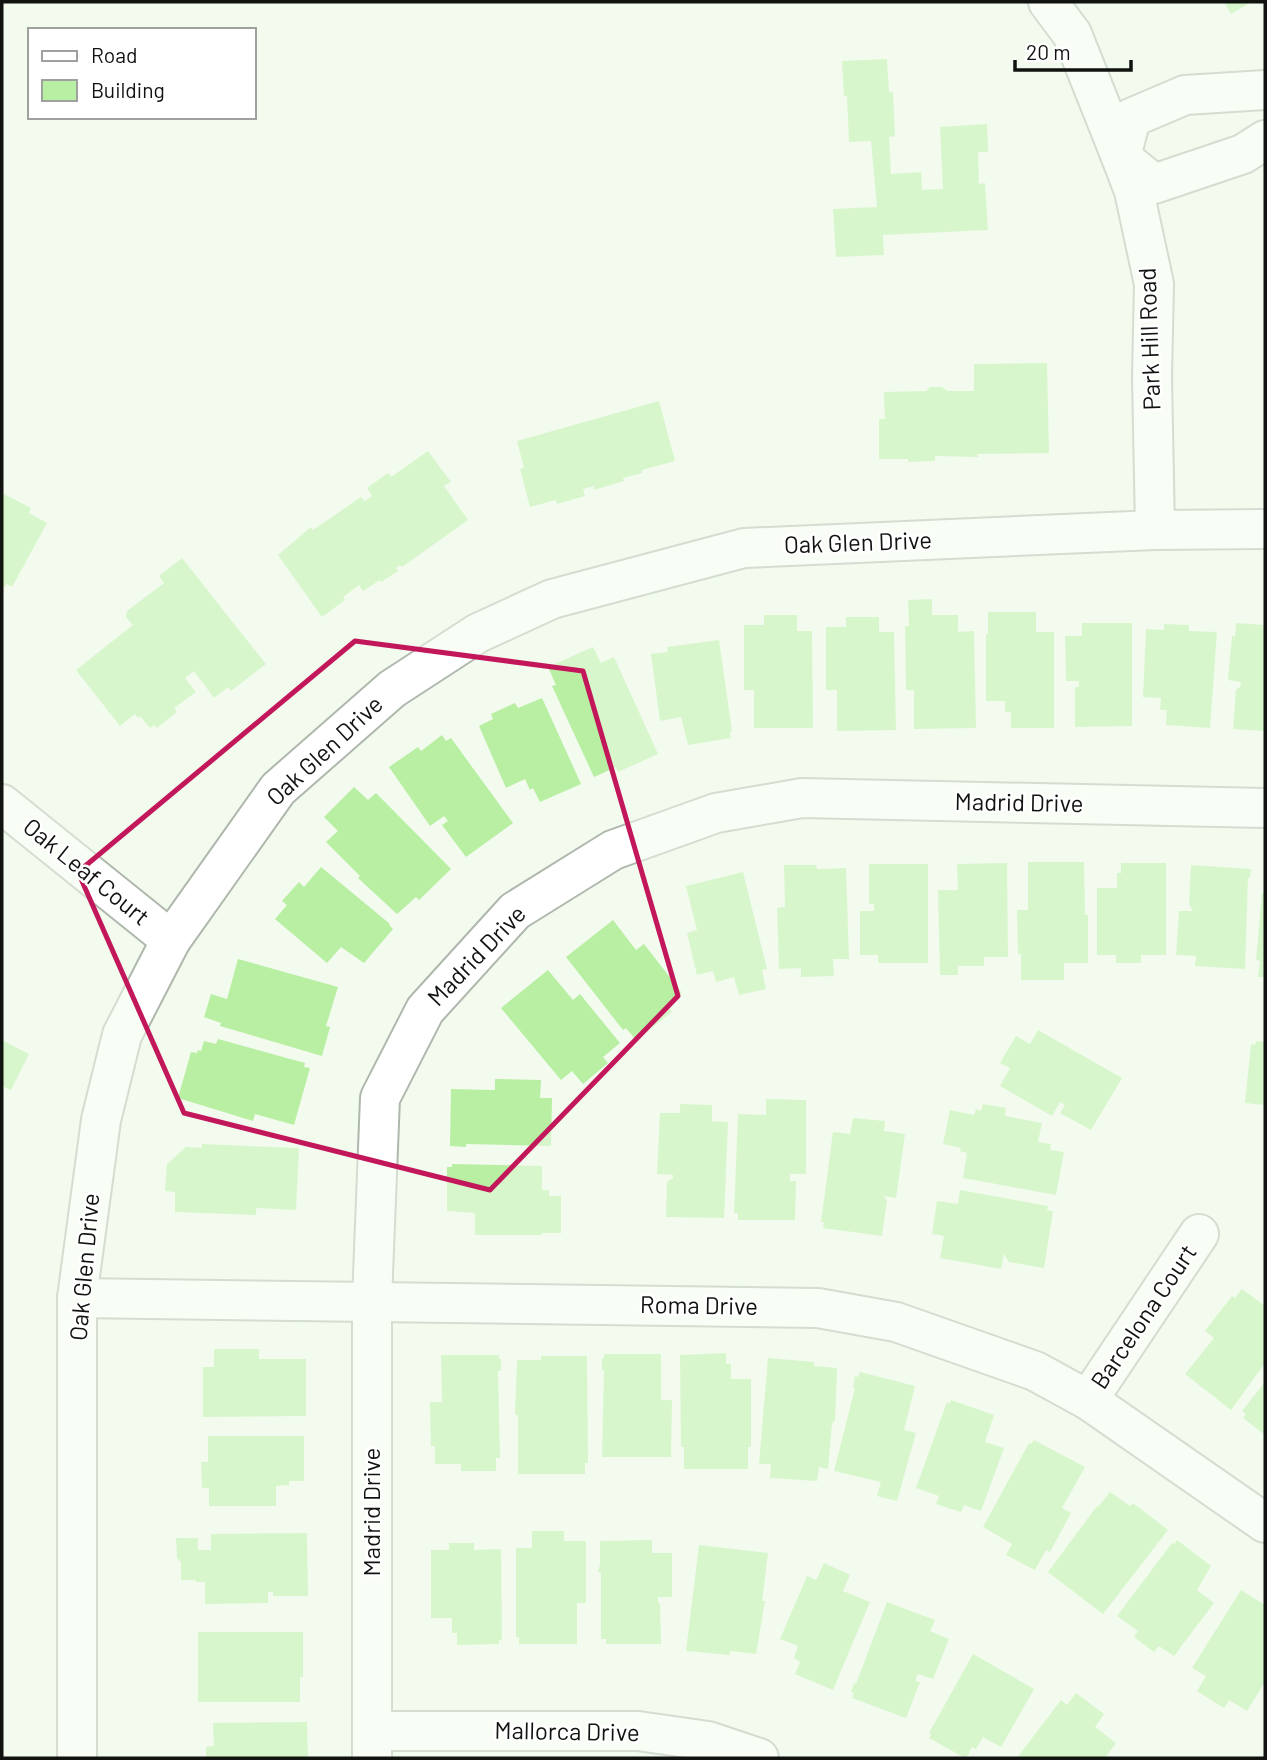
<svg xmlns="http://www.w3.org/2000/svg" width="1267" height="1760" font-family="Barlow,sans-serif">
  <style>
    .building { fill: #b8efa3 }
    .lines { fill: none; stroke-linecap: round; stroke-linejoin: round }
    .street-casing { stroke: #afb8ac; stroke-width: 42 }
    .street { stroke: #fff; stroke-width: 38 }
    .marked { fill: none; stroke: #c2185b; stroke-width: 5; stroke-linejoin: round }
    .labels { text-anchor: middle; stroke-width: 5; stroke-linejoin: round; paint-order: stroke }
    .street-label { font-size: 24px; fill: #10130f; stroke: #fff }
  </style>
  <rect width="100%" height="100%" fill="#f2fbee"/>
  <!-- building -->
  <g class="building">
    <path d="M1224,2H1251L1231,14Z"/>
    <path d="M887,59L889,92H893L895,136L889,137L891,174L921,172L922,190L943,189L940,127L987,124L988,152H978L979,184L985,183L988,230L883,235L884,255L836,257L833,209L877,207L871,141L849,142L847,96H844L842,61Z"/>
    <path d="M1047,363L1049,453L977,454L978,457L935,456V461L908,462V459H879V419H885L884,392L926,391L930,387H942L947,391H974V364Z"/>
    <path d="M659,401L675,461L642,470V473L623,478L624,481L594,490V486L583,489L585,496L557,504L556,500L530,507L520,469L524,468L517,441Z"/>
    <path d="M428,451L451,482L444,486L468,520L402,567L400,565L396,568L398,571L381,582L380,580L363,591L359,585L343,597L345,600L322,617L278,555L311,527L313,530L361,497L365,501L372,496L367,488L388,473L391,477Z"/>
    <path d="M2,493L31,508L29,513L47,523L12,587L7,584L5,587L2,585Z"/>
    <path d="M182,558L266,664L231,691L228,687L214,698L194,671L185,678L196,692L174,708L177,712L157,728L154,725L150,728L140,716L138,718L135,714L120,726L76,670L133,625L126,617L127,611L164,583L159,576Z"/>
    <path d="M932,599V615H958V632L974,631L976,728L914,729V690H906L905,626H909L908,600Z"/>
    <path d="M988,612H1036V632H1054V728H1011V712H1005V701H986V634H988Z"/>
    <path d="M764,615H797V631H812L813,728H754V690H744V625H764Z"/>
    <path d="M846,617H879V632H894L896,730L837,731V690H826V627H846Z"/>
    <path d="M1082,623H1132V726L1075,727V687H1079V681H1066L1065,636H1082Z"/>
    <path d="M1236,623L1265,625V731L1233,729L1236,690L1240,687L1241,682L1228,680L1232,636L1235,637Z"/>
    <path d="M1164,624L1189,625V631L1217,632L1210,728L1166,725L1167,710H1160L1161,698L1143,697L1146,629L1164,630Z"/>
    <path d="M719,640L732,731L730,732L731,738L688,745L681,717L660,721L651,654L668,652L667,647Z"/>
    <path d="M593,647L601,663L614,657L658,754L618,772L616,767L594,777L552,686L556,685L548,667Z"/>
    <path d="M542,698L581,784L540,802L533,788L530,790L525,779L506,788L479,726L493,719L491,714L515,703L518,708Z"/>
    <path d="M442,735L446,741L451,738L513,823L466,857L442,825L448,821L444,816L430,826L389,767L418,747L421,751Z"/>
    <path d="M354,787L368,800L376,793L451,869L419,900L416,897L397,914L358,878L360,876L326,842L338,831L324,817Z"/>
    <path d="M1028,862H1084L1085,915H1088V963H1064V980H1021V954H1018L1017,910H1028Z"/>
    <path d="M1007,863L1008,957H984V966H958V975H940L938,890H958L957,864Z"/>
    <path d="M1121,863H1166V955H1141V963H1116V955H1097V888H1117V873H1121Z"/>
    <path d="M869,864H928V963H878V955H860V911H874V904H869Z"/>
    <path d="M784,865H816L817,869L846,868L849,959H833L834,976L801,977V968L779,969L777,908L785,907Z"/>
    <path d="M1191,865L1251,869L1250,878H1248L1245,969L1195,966L1196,956L1176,955L1179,911H1193L1189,904Z"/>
    <path d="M321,867L390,924L389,925L393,929L364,963L341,947L327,963L275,919L287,905L282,901L299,882L304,887Z"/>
    <path d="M743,872L767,969L762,970L766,989L739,995L734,977L716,982L713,971L697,975L687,933L697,930L686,886Z"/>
    <path d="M1262,893H1265V977H1258L1260,961L1256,960Z"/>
    <path d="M613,920L636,950L644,944L682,993L667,1005L672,1012L636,1040L626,1028L623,1030L566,957Z"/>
    <path d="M238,959L338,987L326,1026L330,1027L322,1056L220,1026L221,1023L204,1017L211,994L227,999Z"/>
    <path d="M548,970L573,1000L580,994L620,1043L603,1057L608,1063L583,1084L572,1071L561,1080L501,1008Z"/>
    <path d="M1038,1030L1122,1078L1091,1130L1060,1113L1065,1105L1060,1102L1052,1116L1000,1086L1010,1068L1000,1063L1016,1036L1030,1044Z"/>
    <path d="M218,1039L305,1063L304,1067L310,1068L294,1125L255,1114L253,1121L178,1098L191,1052L197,1053L198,1050L201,1051L204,1041L216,1044Z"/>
    <path d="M2,1040L29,1054L11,1090L2,1086Z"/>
    <path d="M1256,1041L1265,1042V1105L1245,1103L1251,1044L1255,1045Z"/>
    <path d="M495,1079L541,1080L540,1098H552L551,1146L466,1144V1147L450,1146L451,1089L495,1090Z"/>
    <path d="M766,1099L806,1100V1174H790V1181H796L795,1220H738V1213H734L738,1114L766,1115Z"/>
    <path d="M680,1104L712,1105V1121L728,1122L724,1218L666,1217L667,1182L673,1178V1175L657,1174L660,1113H680Z"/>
    <path d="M983,1104L1006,1108L1005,1116L1042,1123L1038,1142L1051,1144L1050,1150L1064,1152L1056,1195L963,1178L967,1153L960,1151L961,1148L943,1144L950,1110L974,1115L976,1109L981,1111Z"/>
    <path d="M853,1118L885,1121L884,1131L905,1134L896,1198L884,1196L887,1201L882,1236L823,1228L824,1222H821L833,1132L850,1134Z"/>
    <path d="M202,1144L299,1148L296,1210L256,1208V1215L175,1212V1192L165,1191L167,1164L186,1147L202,1148Z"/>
    <path d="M452,1164L542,1166V1190H549V1196H561V1233H542V1235H475V1213L447,1211V1167H452Z"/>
    <path d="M960,1190L1048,1206L1047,1210L1053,1211L1044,1268L1009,1262L1004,1254L1001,1269L940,1258L944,1236L932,1234L937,1201L958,1204Z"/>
    <path d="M1242,1289L1265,1306V1363L1231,1410L1185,1374L1214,1338L1205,1331L1232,1296L1235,1298Z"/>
    <path d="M214,1349H259V1359H306V1416L203,1417V1367H214Z"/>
    <path d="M726,1353V1364H731V1379H751V1447H748V1469H684V1447H681L680,1355Z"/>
    <path d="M604,1354H661V1400H672L671,1457H602L604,1370H602V1358H604Z"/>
    <path d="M441,1355H499V1359H501V1371H498L500,1458H496V1471H461V1464H435V1446H431L430,1402H442Z"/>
    <path d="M541,1356H587L588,1463H585V1474H518V1416L515,1414L517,1360H541Z"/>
    <path d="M768,1358L814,1362V1366L837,1368L835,1421L832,1423L828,1469L819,1467L817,1481L770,1478L771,1464H759Z"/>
    <path d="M860,1372L915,1386L904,1430L916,1433L897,1501L877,1496L881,1482L834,1471L855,1388L853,1387L855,1376L858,1377Z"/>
    <path d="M1265,1382V1435L1243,1418L1246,1414L1242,1411Z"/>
    <path d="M951,1400L994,1415L985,1442L1004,1448L981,1511L964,1505L961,1512L936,1504L939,1496L916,1488L947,1402L950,1404Z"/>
    <path d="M208,1436H304V1481H289V1485L276,1486V1506H209V1488H202L201,1462H208Z"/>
    <path d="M1034,1440L1085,1467L1062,1508L1071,1513L1050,1552L1046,1550L1035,1570L1006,1555L1012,1544L983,1527L1029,1443L1031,1444Z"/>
    <path d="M1110,1492L1130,1506L1133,1503L1168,1530L1103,1614L1048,1572L1097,1506L1098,1507Z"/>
    <path d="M532,1531H564V1541H586V1603H577V1644H519V1637H516V1548H532Z"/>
    <path d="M307,1533L308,1596H273V1592H268V1603L205,1604V1582H196V1580H181V1562L177,1558L176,1538H198V1550H211V1534Z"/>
    <path d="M652,1540V1553H672V1597H658V1603H660L661,1644H606V1639H601V1573L598,1572L600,1564V1541Z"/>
    <path d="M1177,1540L1211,1566L1197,1590L1214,1603L1174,1656L1159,1646L1154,1652L1134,1637L1138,1631L1117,1616L1172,1543L1174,1544Z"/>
    <path d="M449,1543H474V1550L501,1549L502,1640H499V1644L457,1645V1633H452V1618H431V1550H449Z"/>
    <path d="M699,1545L768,1553L762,1601H765L756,1654L730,1651V1655L686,1651Z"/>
    <path d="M824,1563L850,1575L843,1591L870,1602L833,1690L795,1674L800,1662L794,1658L798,1646L780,1639L807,1576L816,1580Z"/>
    <path d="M1241,1590L1265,1605V1682L1247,1711L1229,1700L1224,1708L1197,1691L1206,1676L1192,1668Z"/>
    <path d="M887,1602L935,1620L930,1631L949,1639L933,1679L918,1674L915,1681L920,1682L906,1718L852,1698L854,1693L851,1692L854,1683L856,1684Z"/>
    <path d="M198,1632H303V1677H300V1702H198Z"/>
    <path d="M973,1654L1034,1689L1001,1747L983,1737L976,1749L972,1747L969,1752L970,1753L965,1758L929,1738L931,1734L929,1733Z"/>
    <path d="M1076,1693L1104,1714L1095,1727L1116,1743L1105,1758H1017L1061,1700L1067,1705Z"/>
    <path d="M307,1722L308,1758H206V1747L214,1746L213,1723Z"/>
  </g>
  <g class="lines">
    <defs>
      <g id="street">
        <path d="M1048,2L1072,34L1121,157L1134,191L1154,284L1152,377L1155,530"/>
        <path d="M1265,90L1185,95L1131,118L1121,157L1154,184L1243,154L1265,140"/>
        <path d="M2,804L171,940"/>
        <path d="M77,1298L818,1308L896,1322L1035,1371L1088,1400L1265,1523"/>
        <path d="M1088,1400L1199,1234"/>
        <path d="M372,1731H638L708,1741L759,1758"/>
        <path d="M77,1758V1298L101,1120L122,1035L171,940L278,789L392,689L478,633L552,599L744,548L1155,530L1265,529"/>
        <path d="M372,1758V1300L380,1098L425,1010L515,911L613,850L716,813L802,798L1265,808"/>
      </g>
    </defs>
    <!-- street casing -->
    <use href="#street" class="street-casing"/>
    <!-- street -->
    <use href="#street" class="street"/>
  </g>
  <!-- marked area -->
  <path d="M0 0H1267V1760H0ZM355,641L583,671L678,996L490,1190L184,1113L78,872Z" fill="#f2fbee" fill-opacity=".55" fill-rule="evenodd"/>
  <path class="marked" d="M355,641L583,671L678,996L490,1190L184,1113L78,872Z"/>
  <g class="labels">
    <!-- street labels -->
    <g class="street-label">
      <text transform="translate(1150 339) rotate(-92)" y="8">Park Hill Road</text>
      <text transform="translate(858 543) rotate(-2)" y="8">Oak Glen Drive</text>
      <text transform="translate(325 751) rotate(-43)" y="8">Oak Glen Drive</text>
      <text transform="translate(1019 803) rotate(1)" y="8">Madrid Drive</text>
      <text transform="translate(86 872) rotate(39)" y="8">Oak Leaf Court</text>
      <text transform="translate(477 956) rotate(-46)" y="8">Madrid Drive</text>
      <text transform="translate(85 1267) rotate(-85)" y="8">Oak Glen Drive</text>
      <text transform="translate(699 1306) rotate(1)" y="8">Roma Drive</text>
      <text transform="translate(1144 1317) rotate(-56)" y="8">Barcelona Court</text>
      <text transform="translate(372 1512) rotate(-90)" y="8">Madrid Drive</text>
      <text transform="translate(567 1732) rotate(1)" y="8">Mallorca Drive</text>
    </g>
  </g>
  <!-- border -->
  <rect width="1267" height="1760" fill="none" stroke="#10130f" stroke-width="7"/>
  <!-- legend -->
  <rect x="28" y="28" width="228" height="91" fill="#ffffff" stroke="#9fa19f" stroke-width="2"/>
  <rect x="42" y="51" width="35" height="10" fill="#ffffff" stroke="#9fa19f" stroke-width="2"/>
  <text x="91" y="63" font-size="21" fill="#10130f">Road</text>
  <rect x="42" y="80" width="35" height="21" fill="#b8efa3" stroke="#9fa19f" stroke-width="2"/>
  <text x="91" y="98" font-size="21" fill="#10130f">Building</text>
  <!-- scale -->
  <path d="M1015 60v10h116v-10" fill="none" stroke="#10130f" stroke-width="3.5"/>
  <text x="1026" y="60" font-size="21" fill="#10130f" stroke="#ffffff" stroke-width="5" paint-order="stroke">20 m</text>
</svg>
